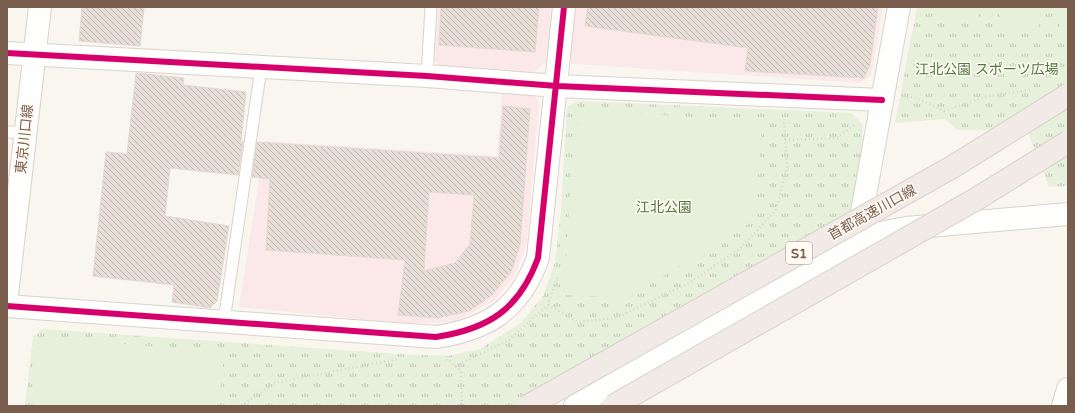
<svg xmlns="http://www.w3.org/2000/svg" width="1075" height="413" font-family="'Varela Round','Noto Sans JP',sans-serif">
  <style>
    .medical { fill: #fae9e8 }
    .park { fill: url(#park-tufts) }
    .garden { fill: #e6f0db }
    .building { fill: url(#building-back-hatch); stroke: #e3d9d1; fill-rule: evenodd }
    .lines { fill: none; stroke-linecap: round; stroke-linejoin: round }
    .lane-casing { stroke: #d9d3ce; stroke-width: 13 }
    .street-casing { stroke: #d9d3ce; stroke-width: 24 }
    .secondary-casing { stroke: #d8d2ca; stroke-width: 24 }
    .path { stroke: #dcd6d0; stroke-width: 2.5; stroke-dasharray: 1 3; stroke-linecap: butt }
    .lane { stroke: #fefefd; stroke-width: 11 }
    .street { stroke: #fefefd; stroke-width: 22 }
    .secondary { stroke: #fefefd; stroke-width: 22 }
    .highway-bridge-casing { stroke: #dad2cc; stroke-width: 24; stroke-linecap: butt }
    .highway-bridge { stroke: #f2eae7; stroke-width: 22 }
    .cycleway-casing { stroke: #fffaf3; stroke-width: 8 }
    .cycleway { stroke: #d6006c; stroke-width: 6 }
    .labels { text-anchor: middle; stroke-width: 3; stroke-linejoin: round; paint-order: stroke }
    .shield { fill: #fffaf3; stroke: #a28d7f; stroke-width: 1 }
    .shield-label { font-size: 13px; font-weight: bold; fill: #7a5e4d }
    .park-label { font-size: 14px; fill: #517a41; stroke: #fffaf3 }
    .street-label { font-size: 14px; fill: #7a5e4d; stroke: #fffaf3 }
  </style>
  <defs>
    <pattern id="park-tufts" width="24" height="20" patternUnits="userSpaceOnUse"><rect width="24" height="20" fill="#e6f0db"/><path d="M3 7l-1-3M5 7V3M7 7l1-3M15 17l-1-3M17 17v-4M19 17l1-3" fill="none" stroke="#bfc6b4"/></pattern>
    <pattern id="building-back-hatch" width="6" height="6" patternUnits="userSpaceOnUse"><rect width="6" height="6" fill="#e6ded7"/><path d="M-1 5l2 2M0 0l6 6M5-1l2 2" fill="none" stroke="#bfb7b1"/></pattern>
  </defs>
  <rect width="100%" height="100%" fill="#f9f6f0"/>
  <!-- medical -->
  <path class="medical" d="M438,7H883L871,76L859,83L546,62L534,72L532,94L539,102L527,243L514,277L494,301L456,321L431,323H402L239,307L265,141L497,156L504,69L439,66L435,61Z"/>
  <!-- park -->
  <g class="park">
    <path d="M917,7H1068V186L1049,187L1027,130H957L945,119L895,123Z"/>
    <path d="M578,101L851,113L862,124L863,151L852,216L531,406H25L33,337L42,329L398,354L448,356L480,349L521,323L543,296L555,262L561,211L567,107Z"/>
  </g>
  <!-- garden -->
  <g class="garden">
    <path d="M940,7H980L978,25L938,20Z"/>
    <path d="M1001,7H1042L1038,34L998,28Z"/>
    <path d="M1062,7H1068V38L1058,37Z"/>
    <path d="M593,110L762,122L755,220L628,298L564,295L574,129Z"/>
    <path d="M48,337L224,353L220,394L214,406H33L37,347Z"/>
  </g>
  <!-- building -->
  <g class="building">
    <path d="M82,7H144L140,46L79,41Z"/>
    <path d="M441,7H539L535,52L439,45Z"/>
    <path d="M588,7H878L870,65L864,78L745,71L748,48L585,26Z"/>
    <path d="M136,73L184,78L183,85L246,92L241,141H243L238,175L170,168L165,216L229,226L217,301L210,308L172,302L174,285L93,276L106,152L127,154Z"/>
    <path d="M503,106L530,109L520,245L511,272L492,295L469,311L438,318L398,315L405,260L266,250L270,179L252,177L257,142L499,158ZM429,192L474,195L470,244L455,263L424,271Z"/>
  </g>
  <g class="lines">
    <defs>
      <g id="lane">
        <path d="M427,76L431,7"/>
        <path d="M7,132H25"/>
        <path d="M224,321L261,68"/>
      </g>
      <g id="street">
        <path d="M7,53L427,76L557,86L882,100"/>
        <path d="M858,234L899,7"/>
        <path d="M7,306L436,337C488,329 519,310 538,258L564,7"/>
      </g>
      <g id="secondary">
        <path d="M7,295L40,7"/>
        <path d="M575,406L709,330L857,243L880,233L906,228L1068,214"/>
        <path d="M1063,406L1068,389"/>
      </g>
    </defs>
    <!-- lane casing -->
    <use href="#lane" class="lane-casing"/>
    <!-- street casing -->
    <use href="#street" class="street-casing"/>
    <!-- secondary casing -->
    <use href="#secondary" class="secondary-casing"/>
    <!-- path -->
    <g class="path">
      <path d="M907,98L914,97L944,111L988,96L1030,90"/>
      <path d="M785,140L837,138L854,125"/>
      <path d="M548,305L578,322L616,318L689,283L742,247L776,210L787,167L784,119"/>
      <path d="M446,360L450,361L461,371L462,406"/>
      <path d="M455,366L509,340L548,305L557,278"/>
      <path d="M241,406L275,383L397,359"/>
    </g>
    <!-- lane -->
    <use href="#lane" class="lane"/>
    <!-- street -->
    <use href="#street" class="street"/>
    <!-- secondary -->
    <use href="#secondary" class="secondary"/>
    <defs>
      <g id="highway-bridge">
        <path d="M528,406L954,166L1068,95"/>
        <path d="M613,406L978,198L1068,142"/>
      </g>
    </defs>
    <!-- highway-bridge casing -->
    <use href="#highway-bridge" class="highway-bridge-casing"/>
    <!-- highway-bridge -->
    <use href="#highway-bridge" class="highway-bridge"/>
    <defs>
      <g id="cycleway">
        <path d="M7,53L427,76L557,86L882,100"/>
        <path d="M7,306L436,337C488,329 519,310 538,258L564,7"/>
      </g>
    </defs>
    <!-- cycleway casing -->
    <use href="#cycleway" class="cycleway-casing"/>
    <!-- cycleway -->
    <use href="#cycleway" class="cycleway"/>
  </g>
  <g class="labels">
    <!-- shield labels -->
    <rect class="shield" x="786" y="242" width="26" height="22" rx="3"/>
    <g class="shield-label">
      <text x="799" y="258">S1</text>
    </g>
    <!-- park labels -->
    <g class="park-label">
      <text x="987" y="74">江北公園 スポーツ広場</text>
      <text x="664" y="212">江北公園</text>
    </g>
    <!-- street labels -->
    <g class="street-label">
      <text transform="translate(24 139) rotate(-84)" y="5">東京川口線</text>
      <text transform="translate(872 212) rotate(-29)" y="5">首都高速川口線</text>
    </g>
  </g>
  <!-- border -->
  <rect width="1075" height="413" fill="none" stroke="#7a5e4d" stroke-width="16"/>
</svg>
